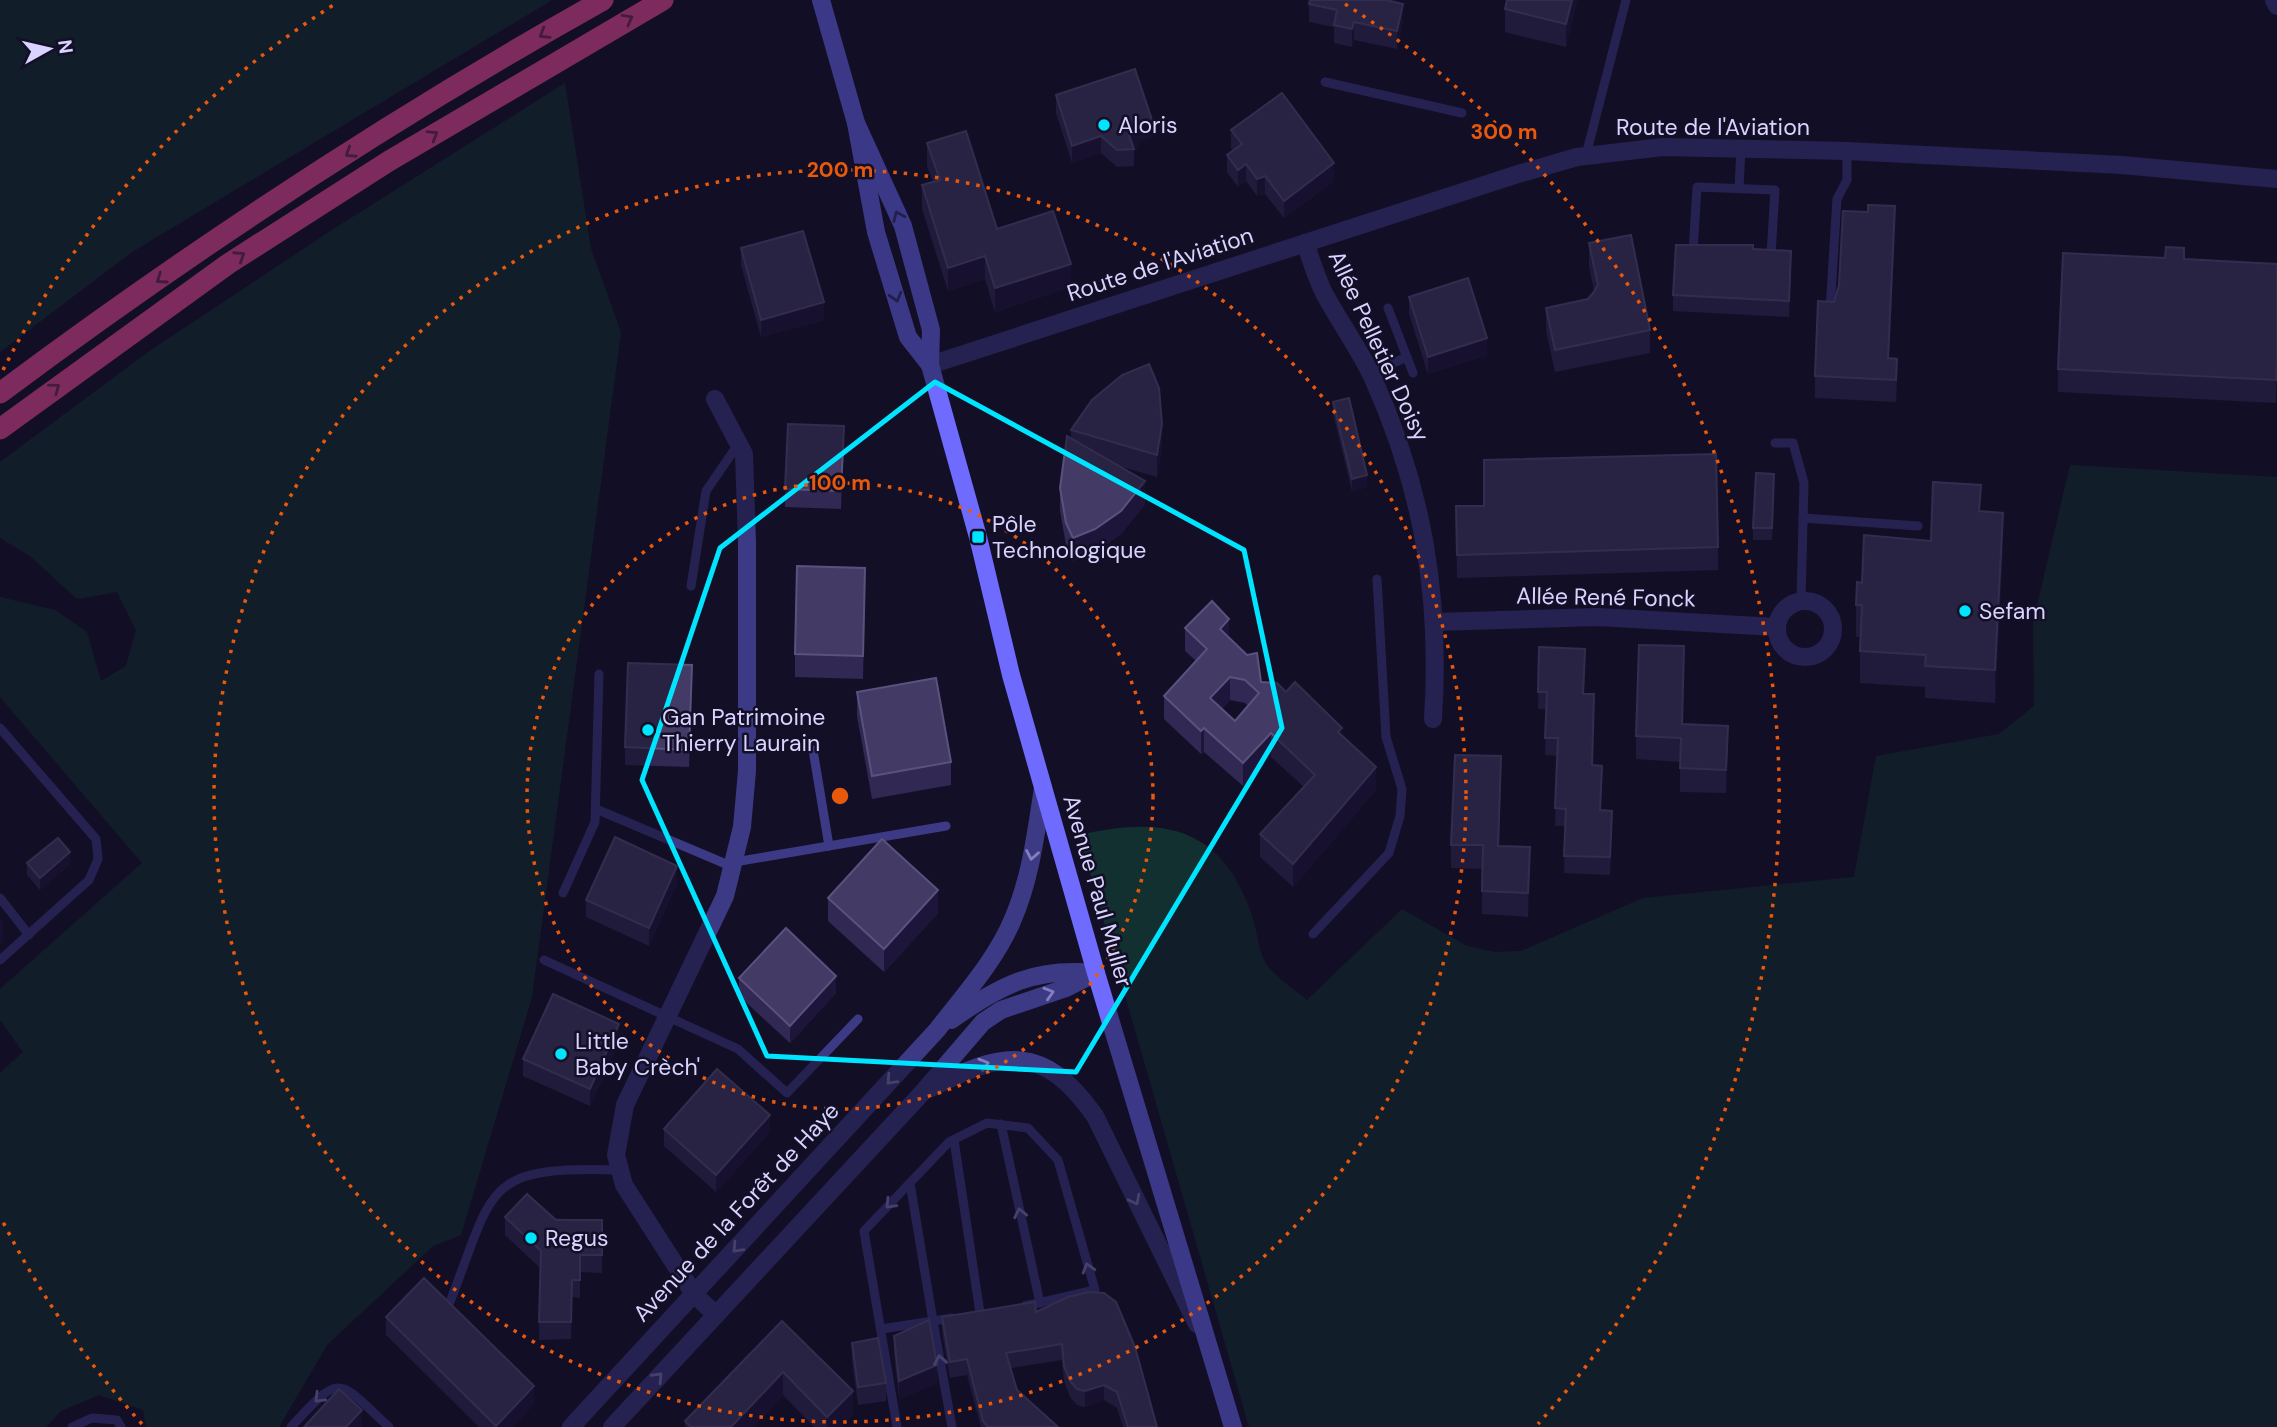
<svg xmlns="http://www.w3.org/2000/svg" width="2277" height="1427" font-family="'DM Sans',sans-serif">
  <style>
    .green { fill: #12302f }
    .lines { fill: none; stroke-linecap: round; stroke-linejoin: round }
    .service { stroke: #3d3a85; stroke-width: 9 }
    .minor { stroke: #3d3a85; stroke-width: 18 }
    .tertiary { stroke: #3d3a85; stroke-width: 18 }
    .secondary { stroke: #6f6bff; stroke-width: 18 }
    .motorway { stroke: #ff4fa3; stroke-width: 21 }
    .wall { fill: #312854; fill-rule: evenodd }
    .shaded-wall { fill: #1d163a }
    .building { fill: #433a66; stroke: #5a527e; stroke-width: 2; fill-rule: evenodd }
    .oneway { stroke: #7d2c5e }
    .oneway2 { stroke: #38347d }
    .oneway3 { stroke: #837fbc }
    .marked { fill: none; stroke: #00e5ff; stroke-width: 5; stroke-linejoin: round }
    .ring { fill: none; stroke: #e8590c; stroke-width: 3.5; stroke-dasharray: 3.5 7 }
    .poi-dot { fill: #00e5ff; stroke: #130f26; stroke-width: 2.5 }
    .labels { text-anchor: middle; stroke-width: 5; stroke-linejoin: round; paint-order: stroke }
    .poi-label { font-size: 23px; fill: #d9d4ff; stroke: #130f26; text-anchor: start }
    .street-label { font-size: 23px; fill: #d9d4ff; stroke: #130f26 }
    .centre { fill: #e8590c; stroke: #130f26; stroke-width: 3.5 }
    .ring-label { font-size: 21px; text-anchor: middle; font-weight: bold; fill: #e8590c; stroke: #130f26; stroke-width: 5; stroke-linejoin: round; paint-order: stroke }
  </style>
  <rect width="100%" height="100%" fill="#130f26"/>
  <!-- green -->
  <g class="green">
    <path d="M0,0H552L132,252L0,352Z"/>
    <path d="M565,83L591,249L621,332L532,997L461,1235L433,1246L327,1345L279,1427H146L143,1410L99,1395L61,1411L46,1427H0V1073L23,1052L0,1020V989L142,863L0,697V597L55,610L87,632L101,681L126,666L136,630L117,592L77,599L30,556L0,538V462L148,352L335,228Z"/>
    <path d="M2070,465L2277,477V1427H1249L1079,835C1161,816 1221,825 1251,913C1257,928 1257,945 1264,960C1270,974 1294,989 1307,1000L1402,909L1467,946L1495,952L1521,951L1643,898L1854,877L1876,756L1999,734L2034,706L2033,623Z"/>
  </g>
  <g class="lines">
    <!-- service -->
    <g class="service">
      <path d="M1325,82L1462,113"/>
      <path d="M1586,155L1626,0"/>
      <path d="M1739,188L1741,148"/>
      <path d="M1693,253L1697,187L1775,190L1771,255"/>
      <path d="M1388,308L1413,373"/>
      <path d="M1830,311L1837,199L1847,180V151"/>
      <path d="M1370,373L1407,357"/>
      <path d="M1775,443H1793L1804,483L1801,600"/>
      <path d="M1803,518L1918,526"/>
      <path d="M691,586L706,491L739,443"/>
      <path d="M0,728L96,839L98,859L89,880L0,960"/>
      <path d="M813,750L829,846"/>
      <path d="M596,809L733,867"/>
      <path d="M735,862L946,826"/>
      <path d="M563,893L595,822L599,674"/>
      <path d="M0,898L29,935"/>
      <path d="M1313,934L1389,853L1400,816L1402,789L1386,737L1377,579"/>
      <path d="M544,960L738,1049L787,1093L858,1019"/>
      <path d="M1001,1124L1040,1303"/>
      <path d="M954,1140L980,1313"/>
      <path d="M450,1302C495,1186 483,1166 619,1170"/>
      <path d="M881,1329L933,1321L910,1183"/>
      <path d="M72,1427L92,1418L117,1420L121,1427"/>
      <path d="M291,1427C342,1372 336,1378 389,1427"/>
      <path d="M897,1427L864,1231L949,1142L987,1123L1028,1128L1058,1160L1095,1290L1025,1306"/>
      <path d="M952,1427L933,1321L952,1318"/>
    </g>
    <!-- minor -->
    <g class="minor">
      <path d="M1305,243C1311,259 1316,277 1324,293C1339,321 1358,347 1372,376C1423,489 1441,596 1433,719"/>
      <path d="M715,399L744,454L747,542V771L742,827L725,896L625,1105L616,1155L624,1185L694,1294L716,1315"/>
      <circle cx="1805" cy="629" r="28"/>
      <path d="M1436,622L1598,617L1776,627"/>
    </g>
    <!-- tertiary -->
    <g class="tertiary">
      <path d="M2274,0L2277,6"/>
      <path d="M930,365L1518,174L1577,157L1663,147L1847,151L2122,165L2277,179"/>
      <path d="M951,1020C1002,985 1033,967 1096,973"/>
      <path d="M931,1088C1003,1051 1043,1042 1095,1116L1197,1324"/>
      <path d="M571,1427L937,1030C964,995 996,960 1013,919C1031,877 1036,832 1043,788"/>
      <path d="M612,1427L922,1093L983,1022L1001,1010L1066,988L1096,973"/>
    </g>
    <!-- secondary -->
    <g class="secondary">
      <path d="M821,0L856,123L876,232L908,337L930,365"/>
      <path d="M856,123L903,226L931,330L930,365L978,537L1011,675L1096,973L1233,1427"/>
    </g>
    <!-- motorway -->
    <g class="motorway">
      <path d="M0,393C192,250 394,117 603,0"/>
      <path d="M0,429L228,264L389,161L663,0"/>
    </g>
  </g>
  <!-- wall -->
  <g class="wall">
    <path d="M1507,0H1577L1566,47L1505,32V9Z"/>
    <path d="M1309,4L1403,21L1397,49L1354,40L1352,47L1334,43V27L1309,22Z"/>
    <path d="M1056,95L1152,137L1139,141V148L1134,150V166L1117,167L1101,153L1072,163L1056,113Z"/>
    <path d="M1231,130L1334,181L1284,218L1265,194L1257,196L1246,181L1238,187L1227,172V155L1233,150L1231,148Z"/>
    <path d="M927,143L997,229L1071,287L995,312L985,279L948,291L922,209V185L933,182L927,166Z"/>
    <path d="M1895,228L1889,358L1897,381L1896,402L1815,398V376Z"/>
    <path d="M1589,243L1650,330V353L1555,372L1546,331V308L1588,299L1594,291L1589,266Z"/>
    <path d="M741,248L824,320L761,337L741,265Z"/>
    <path d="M2184,259L2277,264L2276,403L2058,392V369Z"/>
    <path d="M1791,267L1789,317L1673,311V295Z"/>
    <path d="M1409,297L1487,355L1428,374L1409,314Z"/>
    <path d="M1333,402L1367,487L1352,491L1333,414Z"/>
    <path d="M1071,430L1162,446L1157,477L1119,466L1145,504L1121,534L1095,552L1073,561L1066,545L1060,511V488L1071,438Z"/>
    <path d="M844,443L841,509L785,507V489Z"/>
    <path d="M1774,486L1772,540H1753V528Z"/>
    <path d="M1456,506L1718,547V570L1457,578Z"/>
    <path d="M1981,511L2003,545L1995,703L1925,698V687L1860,683V637H1856V605L1862,583Z"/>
    <path d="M865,591L863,679L795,677V654Z"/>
    <path d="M1185,628L1229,638L1261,682L1286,692L1342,736L1376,790L1293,887L1260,857V834L1304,787L1271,757L1243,786L1204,752L1201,754L1164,719V696L1196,661L1185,651ZM1230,700L1245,703L1248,706L1235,721L1222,709Z"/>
    <path d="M1539,647L1585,667L1584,694L1594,712L1592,765L1602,783L1601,810L1612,828L1610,875L1564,873L1565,826H1555L1557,756L1545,755L1546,709H1538Z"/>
    <path d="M1684,669L1682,724L1728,749L1726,793L1680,792V762L1636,759V736Z"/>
    <path d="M692,683L689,767L625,765V747Z"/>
    <path d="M857,692L951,762V785L872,799L857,716Z"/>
    <path d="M1501,779L1499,846L1530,870L1528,917L1482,914V869L1451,868V845Z"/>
    <path d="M27,863L70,864L40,890L27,875Z"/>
    <path d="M677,883L649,946L586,917V900Z"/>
    <path d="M828,898L938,913L884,972L828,921Z"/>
    <path d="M739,978L836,993L790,1043L739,996Z"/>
    <path d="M619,1041L590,1106L523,1076V1059Z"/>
    <path d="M664,1129L770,1132L716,1192L664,1146Z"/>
    <path d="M505,1217L602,1220V1273L580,1272V1298L572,1297L571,1339L539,1340L540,1268L505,1235Z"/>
    <path d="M1036,1312L1157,1427H1123L1117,1408L1104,1400L1085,1407L1077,1405L1070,1397L1064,1381L1062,1360L1011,1368L1017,1390L1058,1427H981L967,1375L950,1378L942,1333V1317Z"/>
    <path d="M386,1317L534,1404L512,1427H479L386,1335Z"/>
    <path d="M782,1321L853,1414L840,1427H814L783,1395L753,1427H685V1421Z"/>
    <path d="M894,1336L937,1383L899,1399L894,1353Z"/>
    <path d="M852,1343L886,1383V1401L858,1405L852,1360Z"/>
  </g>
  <!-- shaded-wall -->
  <g class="shaded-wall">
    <path d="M1572,0H1577L1566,47V24Z"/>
    <path d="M1403,4V21L1397,49V31Z"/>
    <path d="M1354,22V40L1352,47V29Z"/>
    <path d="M1152,120V137L1139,141V148L1134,150L1129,135L1137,124Z"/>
    <path d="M1101,136V153L1072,163V146Z"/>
    <path d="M1334,163V181L1284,218V201Z"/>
    <path d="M1246,164V181L1238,187V170Z"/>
    <path d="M1265,176V194L1257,196V179Z"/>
    <path d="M1895,206V228L1888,380V358Z"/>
    <path d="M1791,251V267L1789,317V301Z"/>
    <path d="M985,256V279L948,291V268Z"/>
    <path d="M1071,264V287L995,312V288Z"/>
    <path d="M824,302V320L761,337V320Z"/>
    <path d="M1487,338V355L1428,374V357Z"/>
    <path d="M2277,361V384L2276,403V380Z"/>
    <path d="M1162,424V446L1157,477V455Z"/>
    <path d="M844,426V443L841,509V491Z"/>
    <path d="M1367,475V487L1352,491V479Z"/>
    <path d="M1145,481V504L1121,534L1095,552L1073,561V538Z"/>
    <path d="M2003,513V545L1995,703V670Z"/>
    <path d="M1229,619V642L1220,629Z"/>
    <path d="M1230,677V700L1210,721V698Z"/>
    <path d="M1728,726V749L1726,793V770Z"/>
    <path d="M1204,728V752L1201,754V731Z"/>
    <path d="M1271,733V757L1243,786V763Z"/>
    <path d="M1501,756V779L1498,869V846Z"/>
    <path d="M1376,767V790L1293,887V864Z"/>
    <path d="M1530,847V870L1528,917V893Z"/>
    <path d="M70,852V864L40,890V878Z"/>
    <path d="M677,866V883L649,946V928Z"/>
    <path d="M938,890V913L884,972V949Z"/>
    <path d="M3,919V942L0,944V921Z"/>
    <path d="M836,976V993L790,1043V1026Z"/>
    <path d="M619,1024V1041L590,1106V1089Z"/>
    <path d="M770,1115V1132L716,1192V1175Z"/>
    <path d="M937,1365V1383L899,1399V1381Z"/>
    <path d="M783,1372V1395L753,1427H731Z"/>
    <path d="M1104,1385V1400L1085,1407V1391Z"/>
    <path d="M534,1386V1404L512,1427H496Z"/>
    <path d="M853,1391V1414L840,1427H827V1417Z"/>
    <path d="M362,1410V1427H346Z"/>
  </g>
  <!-- building -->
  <g class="building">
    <path d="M1310,0H1386L1403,4L1397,31L1354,22L1352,29L1334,25L1337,10L1309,4Z"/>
    <path d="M1507,0H1572L1566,24L1505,9Z"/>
    <path d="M1135,69L1152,120L1137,124L1139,131L1129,135L1134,149L1117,150L1101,136L1072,146L1056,95Z"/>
    <path d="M1282,93L1334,163L1284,201L1265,176L1257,179L1246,164L1238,170L1227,155L1242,144L1231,130Z"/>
    <path d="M966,131L997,229L1053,211L1071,264L995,288L985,256L948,268L922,185L940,180L927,143Z"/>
    <path d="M1868,205L1895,206L1888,358L1897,359L1896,380L1815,376L1818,301L1834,302L1839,285L1843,211L1868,212Z"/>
    <path d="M803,231L824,302L761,320L741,248Z"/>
    <path d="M1631,235L1650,330L1555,350L1546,308L1588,299L1593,293L1598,285L1589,243Z"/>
    <path d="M1676,245H1753V249L1791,251L1789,301L1673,295Z"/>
    <path d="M2166,247L2184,248V259L2277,264V361L2276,380L2058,369L2063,253L2165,258Z"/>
    <path d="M1468,278L1487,338L1428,357L1409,297Z"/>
    <path d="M1149,364L1159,388L1162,424L1157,455L1071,430L1092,400L1122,375Z"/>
    <path d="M1349,398L1367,475L1352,479L1333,402Z"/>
    <path d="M788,424L844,426L841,491L785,489Z"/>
    <path d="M1067,436L1145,481L1121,511L1095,529L1073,538L1066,523L1060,488Z"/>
    <path d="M1716,454L1718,547L1457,555L1456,506H1484V460Z"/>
    <path d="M1756,473L1774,474L1772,528H1753Z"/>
    <path d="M1933,482L1981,485L1979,511L2003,513L1995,670L1925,666L1926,655L1860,651L1862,605H1856L1857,582L1862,583L1864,535L1931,541Z"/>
    <path d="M797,566L865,568L863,656L795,654Z"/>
    <path d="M1212,601L1229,619L1220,629L1247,655L1257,653L1261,682L1277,683L1286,692L1295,682L1342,728L1338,732L1376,767L1293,864L1260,834L1315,775L1271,733L1243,763L1204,728L1201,731L1164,696L1207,649L1185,628ZM1230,677L1245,680L1259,693L1235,721L1210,698Z"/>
    <path d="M1639,645L1684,646L1682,724L1728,726L1726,770L1680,768L1681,738L1636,736Z"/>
    <path d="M1539,647L1585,649L1583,694H1594L1592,765L1602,766L1600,810L1612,811L1610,857L1564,856L1566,809L1555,808L1558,738H1545L1547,692H1538Z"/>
    <path d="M628,663L692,665L689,750L625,747Z"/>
    <path d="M936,678L951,762L872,776L857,692Z"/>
    <path d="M1455,755L1501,756L1498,846L1530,847L1528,893L1482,891L1483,845H1451Z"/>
    <path d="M615,837L677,866L649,928L586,900Z"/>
    <path d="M58,838L70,852L40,878L27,863Z"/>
    <path d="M882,839L938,890L884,949L828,898Z"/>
    <path d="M786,928L836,976L790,1026L739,978Z"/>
    <path d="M553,994L619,1024L590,1089L523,1059Z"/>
    <path d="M717,1069L770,1115L716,1175L664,1129Z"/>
    <path d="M527,1194L556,1220H602V1255H580V1280H572L571,1322H539L541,1251L505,1217Z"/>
    <path d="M424,1278L534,1386L496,1426L386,1317Z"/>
    <path d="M1089,1292L1104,1293L1116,1302L1135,1347L1157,1427H1128L1117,1392L1104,1385L1085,1391L1077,1389L1070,1381L1064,1366L1062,1344L1006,1353L1017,1390L1058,1427H988L983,1421L967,1359L950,1362L942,1317L1035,1302L1036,1312L1068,1297Z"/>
    <path d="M929,1320L937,1365L899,1381L894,1336Z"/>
    <path d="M782,1321L853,1391L827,1417L783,1372L731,1427H691L685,1421Z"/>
    <path d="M878,1338L886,1383L858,1387L852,1343Z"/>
    <path d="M339,1389L362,1410L346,1427H304Z"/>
  </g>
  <!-- one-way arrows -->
  <defs><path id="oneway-chevron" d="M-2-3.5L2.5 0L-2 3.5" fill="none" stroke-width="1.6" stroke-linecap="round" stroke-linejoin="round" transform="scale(1.75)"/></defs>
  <g class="oneway">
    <use href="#oneway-chevron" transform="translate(628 19) rotate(-29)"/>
    <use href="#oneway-chevron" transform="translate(544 34) rotate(149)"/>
    <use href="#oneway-chevron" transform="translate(433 135) rotate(-31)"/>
    <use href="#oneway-chevron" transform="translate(350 153) rotate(147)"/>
    <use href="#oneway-chevron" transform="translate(240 256) rotate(-33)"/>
    <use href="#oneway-chevron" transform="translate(161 279) rotate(145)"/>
    <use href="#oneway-chevron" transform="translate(55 388) rotate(-37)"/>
  </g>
  <g class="oneway2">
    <use href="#oneway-chevron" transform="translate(898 216) rotate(-114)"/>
    <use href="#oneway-chevron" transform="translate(896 297) rotate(74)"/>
  </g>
  <g class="oneway3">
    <use href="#oneway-chevron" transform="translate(1032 855) rotate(100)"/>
    <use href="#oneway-chevron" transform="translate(1049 993) rotate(-17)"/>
    <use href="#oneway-chevron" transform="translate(984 1064) rotate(-17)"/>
    <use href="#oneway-chevron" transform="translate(891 1080) rotate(133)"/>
    <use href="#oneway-chevron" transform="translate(1135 1200) rotate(63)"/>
    <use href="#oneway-chevron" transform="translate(890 1204) rotate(134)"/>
    <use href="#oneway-chevron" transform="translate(1020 1213) rotate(-102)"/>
    <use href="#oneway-chevron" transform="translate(737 1248) rotate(133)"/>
    <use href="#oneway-chevron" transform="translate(1088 1268) rotate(-106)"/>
    <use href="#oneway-chevron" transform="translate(940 1360) rotate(-100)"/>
    <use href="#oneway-chevron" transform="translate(658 1377) rotate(-47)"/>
    <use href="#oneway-chevron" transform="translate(319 1398) rotate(135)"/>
  </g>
  <!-- marked area -->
  <path d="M0 0H2277V1427H0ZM935,382L1244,550L1282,728L1076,1072L767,1056L642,780L720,548Z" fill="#130f26" fill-opacity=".55" fill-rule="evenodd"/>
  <path class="marked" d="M935,382L1244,550L1282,728L1076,1072L767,1056L642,780L720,548Z"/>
  <!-- distance rings -->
  <g class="ring">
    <circle cx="840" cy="796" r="313"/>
    <circle cx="840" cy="796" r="626"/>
    <path d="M142 1424A939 939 0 0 1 3 1222M3 370A939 939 0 0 1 335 4M1345 4A939 939 0 0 1 1538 1424"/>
  </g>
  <!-- markers -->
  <g class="poi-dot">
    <circle cx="1104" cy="125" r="7"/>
    <rect x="971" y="530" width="14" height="14" rx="3.5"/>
    <circle cx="1965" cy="611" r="7"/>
    <circle cx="648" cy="730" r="7"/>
    <circle cx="561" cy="1054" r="7"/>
    <circle cx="531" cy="1238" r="7"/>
  </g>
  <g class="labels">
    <!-- poi labels -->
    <g class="poi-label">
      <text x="1118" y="133">Aloris</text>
      <text x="992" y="532">Pôle<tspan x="992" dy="26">Technologique</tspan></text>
      <text x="1979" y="619">Sefam</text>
      <text x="662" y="725">Gan Patrimoine<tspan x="662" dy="26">Thierry Laurain</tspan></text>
      <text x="575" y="1049">Little<tspan x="575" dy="26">Baby Crèch'</tspan></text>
      <text x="545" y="1246">Regus</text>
    </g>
    <!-- street labels -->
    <g class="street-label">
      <text x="1713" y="135">Route de l'Aviation</text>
      <text transform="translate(1160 264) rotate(-18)" y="8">Route de l'Aviation</text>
      <text transform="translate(1379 346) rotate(65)" y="8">Allée Pelletier Doisy</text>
      <text transform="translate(1606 597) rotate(1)" y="8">Allée René Fonck</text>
      <text transform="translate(1098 891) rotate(74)" y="8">Avenue Paul Muller</text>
      <text transform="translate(736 1212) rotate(-47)" y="8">Avenue de la Forêt de Haye</text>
    </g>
  </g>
  <circle cx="840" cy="796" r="10" class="centre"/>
  <g class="ring-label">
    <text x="1504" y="139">300 m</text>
    <text x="840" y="177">200 m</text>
    <text x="840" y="490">100 m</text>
  </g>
  <!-- north arrow -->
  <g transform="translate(49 49) rotate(82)" stroke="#130f26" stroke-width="5" paint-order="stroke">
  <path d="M0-5L12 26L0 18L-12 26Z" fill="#d9d4ff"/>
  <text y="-10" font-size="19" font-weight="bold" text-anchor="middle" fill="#d9d4ff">N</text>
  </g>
</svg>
